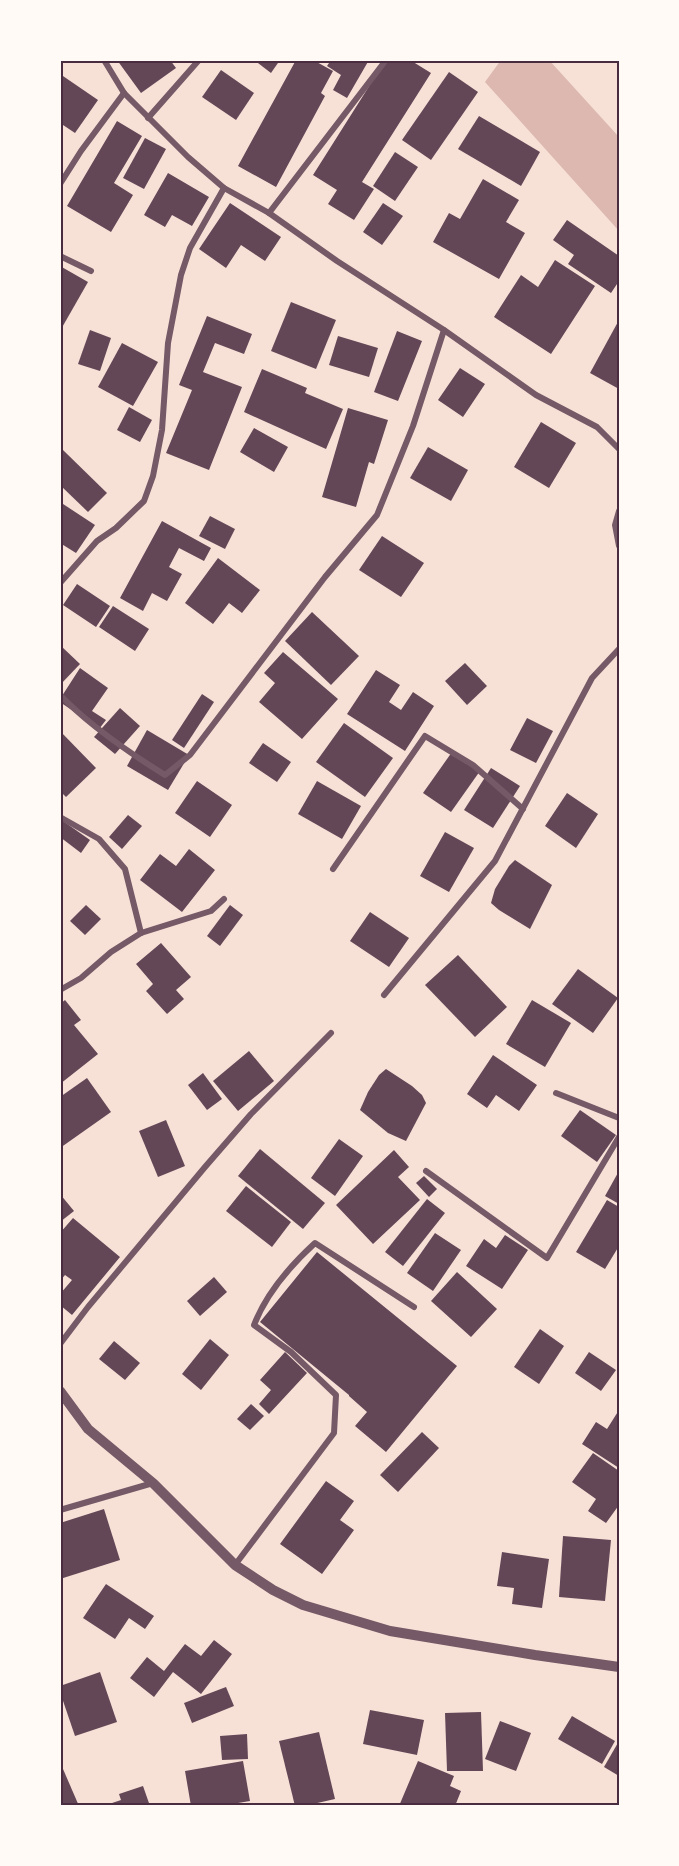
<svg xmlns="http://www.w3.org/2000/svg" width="679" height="1866" font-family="Lora,serif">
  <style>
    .water { fill: #dcb8b0 }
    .building { fill: #644757 }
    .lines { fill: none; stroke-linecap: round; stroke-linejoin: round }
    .minor { stroke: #755966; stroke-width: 6 }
    .tertiary { stroke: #755966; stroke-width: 10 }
    .neatline { fill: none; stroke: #4a2c40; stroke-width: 2 }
  </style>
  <rect width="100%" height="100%" fill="#f7e1d7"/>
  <!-- water -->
  <path class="water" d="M501,60H549L619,137V231L485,82Z"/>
  <!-- building -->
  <g class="building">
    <path d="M117,60H170L176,68L141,93Z"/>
    <path d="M254,60H280L271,73Z"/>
    <path d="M296,60H313L333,71L321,93L325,96L276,187L238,166Z"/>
    <path d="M331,60H369L347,98L333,90L341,75L327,66Z"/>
    <path d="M383,60H410L431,73L362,182L374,189L354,220L328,204L337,190L313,175L368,88Z"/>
    <path d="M221,70L254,93L236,120L202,97Z"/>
    <path d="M449,72L478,92L431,160L402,140Z"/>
    <path d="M60,74L98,100L75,133L60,123Z"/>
    <path d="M479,116L540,152L521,186L458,149Z"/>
    <path d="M117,121L142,136L114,183L133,195L111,232L67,206Z"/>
    <path d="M145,138L166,149L144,189L123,178Z"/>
    <path d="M395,152L418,167L395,201L373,186Z"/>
    <path d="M168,173L209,197L192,226L172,215L165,227L144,215Z"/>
    <path d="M483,179L519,200L506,222L525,233L499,279L433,242L449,213L460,219Z"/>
    <path d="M230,203L281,237L265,261L241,245L226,268L199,249Z"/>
    <path d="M383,203L403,216L382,245L363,232Z"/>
    <path d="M567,220L619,256V281L611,293L568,264L574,255L553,240Z"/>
    <path d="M555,260L595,286L551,354L494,317L521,275L538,287Z"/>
    <path d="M60,266L88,282L60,331Z"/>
    <path d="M291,302L336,320L316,369L271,351Z"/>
    <path d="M207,316L252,334L244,354L215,343L203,372L242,387L209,470L166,453L192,390L179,385Z"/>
    <path d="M619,320V389L590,373Z"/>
    <path d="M90,330L111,338L100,371L78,364Z"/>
    <path d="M397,331L422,341L398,401L374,392Z"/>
    <path d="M338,336L378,348L369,377L329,365Z"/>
    <path d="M122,343L158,362L133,406L98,387Z"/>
    <path d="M460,368L485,384L463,417L438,400Z"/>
    <path d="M262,369L307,388L305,393L343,409L326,449L244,412Z"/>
    <path d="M129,407L152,420L140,442L117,430Z"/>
    <path d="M348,408L388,420L374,464L369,462L356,507L322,497Z"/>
    <path d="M541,422L576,443L549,488L514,467Z"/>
    <path d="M254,428L288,447L274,472L240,452Z"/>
    <path d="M428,447L468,470L451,501L410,478Z"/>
    <path d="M63,450L107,493L88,512L60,485V454Z"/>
    <path d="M60,502L95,525L76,553L60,543Z"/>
    <path d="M210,516L235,529L225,549L199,536Z"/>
    <path d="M162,521L211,548L204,561L179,548L169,567L182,574L167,601L152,593L143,611L120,598Z"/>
    <path d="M382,536L424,563L401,597L359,570Z"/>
    <path d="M218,558L260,590L242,613L229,603L213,624L185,603Z"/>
    <path d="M77,584L110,606L96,627L63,605Z"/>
    <path d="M113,606L149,629L135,651L99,627Z"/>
    <path d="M312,612L359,656L331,685L285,641Z"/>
    <path d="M60,645L80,664L60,685Z"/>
    <path d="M283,652L338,699L302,739L259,702L275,683L264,673Z"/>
    <path d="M465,663L487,686L467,705L445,681Z"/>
    <path d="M80,668L108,688L92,711L106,720L99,729L60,702V699Z"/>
    <path d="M376,670L400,685L389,702L401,710L413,692L434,706L405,751L347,714Z"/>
    <path d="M202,694L214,702L184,748L172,740Z"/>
    <path d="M120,708L140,726L115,754L94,737Z"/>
    <path d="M527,718L553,731L536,763L510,750Z"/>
    <path d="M344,723L393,758L365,797L316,762Z"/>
    <path d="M147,730L189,755L168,790L127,766Z"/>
    <path d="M60,731L96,768L66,797L60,791Z"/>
    <path d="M263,743L291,762L277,782L249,763Z"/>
    <path d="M452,752L480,771L451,812L423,793Z"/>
    <path d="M491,768L520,786L493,828L464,810Z"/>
    <path d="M197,781L232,805L210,837L175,813Z"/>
    <path d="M317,781L361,806L342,839L298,814Z"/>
    <path d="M567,793L598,814L576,848L545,826Z"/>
    <path d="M128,815L142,826L122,849L109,837Z"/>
    <path d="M63,821L90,840L81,853L60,837V825Z"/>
    <path d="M445,832L474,848L449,892L420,876Z"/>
    <path d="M189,849L215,870L182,912L140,880L160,854L176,866Z"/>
    <path d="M515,860L552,885L530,929L499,910L491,903L495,889L509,866Z"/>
    <path d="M86,905L101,919L85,935L70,921Z"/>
    <path d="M230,905L243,915L220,946L207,936Z"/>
    <path d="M370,912L409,938L389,967L350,941Z"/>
    <path d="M161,943L191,977L176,990L184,999L167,1014L146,991L153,984L136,964Z"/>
    <path d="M458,955L507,1007L475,1037L425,985Z"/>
    <path d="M578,969L618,998L593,1033L552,1004Z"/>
    <path d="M65,1000L81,1020L74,1025L98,1054L60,1084V1004Z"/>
    <path d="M532,1000L571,1023L545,1067L506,1044Z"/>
    <path d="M249,1051L274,1081L238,1111L213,1081Z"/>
    <path d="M493,1055L537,1085L519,1111L496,1095L487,1108L467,1094Z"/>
    <path d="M386,1069L412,1086L422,1095L426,1103L406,1141L388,1133L360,1110L368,1092L379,1075Z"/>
    <path d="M203,1073L222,1099L207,1110L188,1085Z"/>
    <path d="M87,1078L111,1112L60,1148V1097Z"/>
    <path d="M580,1110L616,1135L597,1162L561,1136Z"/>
    <path d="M166,1120L185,1166L158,1177L139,1131Z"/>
    <path d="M339,1139L363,1156L335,1196L311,1178Z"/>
    <path d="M260,1149L325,1203L303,1229L238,1176Z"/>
    <path d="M394,1150L409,1167L398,1177L420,1200L373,1244L336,1205Z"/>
    <path d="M619,1171V1204L605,1196Z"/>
    <path d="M424,1176L437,1189L429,1197L416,1183Z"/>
    <path d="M246,1186L291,1222L272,1247L226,1211Z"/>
    <path d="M60,1194L74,1211L60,1222Z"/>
    <path d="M427,1199L445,1213L403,1266L385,1252Z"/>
    <path d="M607,1200L619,1207V1246L605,1269L576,1252Z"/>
    <path d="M73,1218L120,1257L72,1315L60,1305V1294L72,1280L65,1275L60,1281V1233Z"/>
    <path d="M435,1233L461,1250L433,1291L407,1273Z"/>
    <path d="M505,1235L528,1250L502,1289L466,1266L484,1239L496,1248Z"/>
    <path d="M317,1252L457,1366L386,1452L355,1426L367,1412L349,1396V1395L260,1322Z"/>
    <path d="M457,1272L497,1309L471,1337L431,1301Z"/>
    <path d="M214,1277L227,1292L200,1316L187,1301Z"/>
    <path d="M540,1329L564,1346L539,1384L514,1367Z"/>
    <path d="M210,1339L229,1355L201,1390L182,1374Z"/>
    <path d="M114,1341L140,1363L125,1380L99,1359Z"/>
    <path d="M285,1352L307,1373L269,1414L259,1404L271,1390L260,1380Z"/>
    <path d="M589,1352L616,1370L601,1391L575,1373Z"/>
    <path d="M251,1404L264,1416L250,1430L237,1419Z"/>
    <path d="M619,1410V1468L582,1444L596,1422L607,1429Z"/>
    <path d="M422,1432L439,1448L398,1492L380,1475Z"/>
    <path d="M593,1453L619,1471V1505L606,1523L588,1511L596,1499L572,1482Z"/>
    <path d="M326,1481L354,1501L340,1520L354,1530L322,1574L280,1544Z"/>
    <path d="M104,1509L120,1560L60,1579V1523Z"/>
    <path d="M563,1536L611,1540L605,1601L559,1597Z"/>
    <path d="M502,1552L549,1559L542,1608L512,1604L514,1588L497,1586Z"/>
    <path d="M106,1584L154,1616L145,1629L129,1618L115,1639L83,1618Z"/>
    <path d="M214,1640L232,1654L201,1694L173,1672L154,1697L130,1678L147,1657L164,1671L185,1644L201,1656Z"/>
    <path d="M100,1672L117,1722L75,1736L60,1692V1686Z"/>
    <path d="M226,1687L234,1706L192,1723L184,1703Z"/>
    <path d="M370,1710L424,1720L417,1755L363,1744Z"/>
    <path d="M481,1712L483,1771H447L445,1713Z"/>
    <path d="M572,1716L615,1741L602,1764L558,1739Z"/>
    <path d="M500,1721L531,1733L516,1771L485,1759Z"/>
    <path d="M319,1732L335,1799L304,1806H295L279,1741Z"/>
    <path d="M247,1734L248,1759L222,1760L220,1736Z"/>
    <path d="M619,1741V1776L604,1767Z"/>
    <path d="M243,1761L250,1801L232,1804V1806H191L185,1771Z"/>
    <path d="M418,1761L454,1776L450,1786L461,1791L455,1806H399Z"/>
    <path d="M63,1769L79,1806H60V1770Z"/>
    <path d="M143,1786L150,1806H103L121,1800L119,1794Z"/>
  </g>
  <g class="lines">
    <!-- minor -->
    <g class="minor">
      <path d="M104,60L124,93L188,157L224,188L269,213L337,261L444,330L536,395L597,427L619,449"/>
      <path d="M148,118L199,60"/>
      <path d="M60,184L81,151L124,93"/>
      <path d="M269,213L386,60"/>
      <path d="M60,256L91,271"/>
      <path d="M619,511L615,525L619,546"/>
      <path d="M60,583L97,541L116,528L144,501L153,476L162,430L168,343L181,275L190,248L224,188"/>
      <path d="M60,695C90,726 128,752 165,775L190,755L325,577L377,515L413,426L444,330"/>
      <path d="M60,817L99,839L125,869L141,933"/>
      <path d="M333,869L425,736L473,765L523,809"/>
      <path d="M60,990L81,978L111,952L141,933L211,911L224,899"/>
      <path d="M384,995L495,861L592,678L619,649"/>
      <path d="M556,1093L619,1118"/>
      <path d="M426,1171L547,1258L619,1137"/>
      <path d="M60,1344L88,1307L205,1167L251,1114L331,1033"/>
      <path d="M60,1510L153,1483"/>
      <path d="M235,1565L334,1433L336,1395L291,1352L254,1325C266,1294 291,1265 315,1243L414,1307"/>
    </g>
    <!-- tertiary -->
    <path class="tertiary" d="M60,1391L88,1429L153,1483L235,1565L273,1590L303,1605L390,1631L535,1655L619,1667"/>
  </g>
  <!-- border -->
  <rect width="679" height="1866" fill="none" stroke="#fffaf5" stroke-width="123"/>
  <rect x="62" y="62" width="556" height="1742" class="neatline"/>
</svg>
